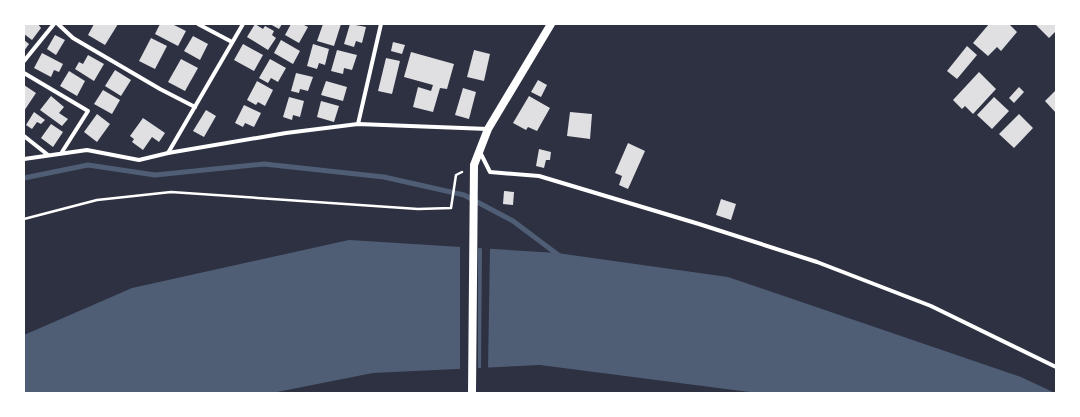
<svg xmlns="http://www.w3.org/2000/svg" width="1080" height="417" font-family="Lato,sans-serif">
  <style>
    .water { fill: #4f5d75 }
    .pier { fill: #2d3142 }
    .lines { fill: none; stroke-linecap: round; stroke-linejoin: round }
    .stream { stroke: #4f5d75; stroke-width: 5 }
    .building { fill: #e0e0e3 }
    .path { stroke: #fff; stroke-width: 2.5 }
    .minor { stroke: #fff; stroke-width: 4 }
    .secondary { stroke: #fff; stroke-width: 8 }
  </style>
  <rect width="100%" height="100%" fill="#2d3142"/>
  <!-- water -->
  <path class="water" d="M349,240L557,253L728,277L1021,377L1055,393H757L540,365L373,373L272,393H24V335L132,288Z"/>
  <!-- pier -->
  <g class="pier">
    <path d="M460,245L478,246V370L460,371Z"/>
    <path d="M482,246L490,247L488,370H481Z"/>
  </g>
  <g class="lines">
    <!-- stream -->
    <path class="stream" d="M24,178L88,165L155,175L264,164L384,177L464,195L513,221L561,257"/>
  </g>
  <!-- building -->
  <g class="building">
    <path d="M25,24H38L41,28L32,40L24,34Z"/>
    <path d="M94,24H118L105,45L88,35Z"/>
    <path d="M160,24H172L186,31L178,46L155,34Z"/>
    <path d="M255,24L263,29L265,26L274,31L272,35L276,38L268,50L247,37Z"/>
    <path d="M270,24H282L279,29Z"/>
    <path d="M291,24H302L308,27L299,43L285,35Z"/>
    <path d="M323,24H341L334,46L317,41Z"/>
    <path d="M350,24L366,27L362,43L356,41L354,47L344,44Z"/>
    <path d="M989,24H1009L1017,32L1001,51L997,47L988,56L973,43Z"/>
    <path d="M1035,24H1056V31L1049,38Z"/>
    <path d="M55,35L65,40L56,55L47,49Z"/>
    <path d="M193,36L208,44L200,60L184,51Z"/>
    <path d="M151,38L167,46L155,69L139,61Z"/>
    <path d="M24,40L29,44L24,51Z"/>
    <path d="M281,40L300,51L293,64L274,53Z"/>
    <path d="M393,42L405,45L402,54L391,51Z"/>
    <path d="M243,44L263,55L254,71L234,60Z"/>
    <path d="M313,44L329,49L325,65L319,63L317,69L307,66Z"/>
    <path d="M967,46L977,55L957,79L947,71Z"/>
    <path d="M337,50L357,55L352,70L344,68L343,74L331,71Z"/>
    <path d="M474,50L490,54L484,81L467,77Z"/>
    <path d="M411,52L454,64L447,89L440,88L433,112L413,107L418,87L431,91L433,85L404,77Z"/>
    <path d="M42,53L63,64L59,72L54,70L51,77L34,68Z"/>
    <path d="M88,55L104,64L94,81L75,69L79,62L83,64Z"/>
    <path d="M386,58L400,61L392,94L378,91Z"/>
    <path d="M181,59L198,68L185,91L168,82Z"/>
    <path d="M270,59L286,68L278,82L271,78L268,83L259,78Z"/>
    <path d="M115,70L131,80L121,96L105,86Z"/>
    <path d="M69,71L85,81L77,96L60,86Z"/>
    <path d="M979,72L996,89L973,114L965,106L962,109L953,100Z"/>
    <path d="M296,73L313,77L308,91L300,89L299,93L291,91Z"/>
    <path d="M538,80L547,85L541,97L531,92Z"/>
    <path d="M257,81L273,90L265,106L258,102L256,105L247,100Z"/>
    <path d="M326,81L347,87L343,101L321,95Z"/>
    <path d="M24,85L36,93L24,111Z"/>
    <path d="M1019,87L1024,92L1014,103L1009,98Z"/>
    <path d="M463,88L476,92L469,119L455,115Z"/>
    <path d="M103,90L120,100L112,114L94,104Z"/>
    <path d="M1056,90V113L1045,101Z"/>
    <path d="M51,96L64,107L59,113L68,119L62,126L40,110Z"/>
    <path d="M529,96L550,108L537,131L528,127L526,130L513,123Z"/>
    <path d="M289,97L304,101L300,117L293,115L292,120L283,117Z"/>
    <path d="M994,97L1009,111L992,129L977,115Z"/>
    <path d="M321,101L339,106L334,122L317,117Z"/>
    <path d="M244,105L261,113L254,127L245,123L243,127L235,123Z"/>
    <path d="M206,110L216,116L204,137L193,131Z"/>
    <path d="M34,112L45,120L41,124L37,122L32,129L26,125Z"/>
    <path d="M570,112L592,114L590,139L567,136Z"/>
    <path d="M97,114L110,124L97,142L84,132Z"/>
    <path d="M1019,114L1033,128L1014,148L999,134Z"/>
    <path d="M143,118L165,133L159,142L152,137L143,150L132,142L134,139L130,136Z"/>
    <path d="M51,124L63,132L53,147L41,138Z"/>
    <path d="M628,143L645,151L628,189L619,185L622,176L615,173Z"/>
    <path d="M539,149L551,152L550,160H546L544,168L536,166Z"/>
    <path d="M504,191L514,192L513,205L503,204Z"/>
    <path d="M721,199L736,204L731,220L716,215Z"/>
  </g>
  <g class="lines">
    <!-- path -->
    <path class="path" d="M24,219L97,200L171,192L418,209L451,208L456,175L462,172"/>
    <!-- minor -->
    <g class="minor">
      <path d="M58,24L73,38L160,89L195,107"/>
      <path d="M198,24L232,42"/>
      <path d="M24,61L54,24"/>
      <path d="M24,73L88,111L62,152"/>
      <path d="M358,124L381,24"/>
      <path d="M24,136L48,155"/>
      <path d="M480,152L490,172L539,176L699,224L817,262L931,306L1056,367"/>
      <path d="M168,153L243,24"/>
      <path d="M24,159L87,150L139,160L168,153L286,133L358,124L488,129"/>
    </g>
    <!-- secondary -->
    <path class="secondary" d="M472,393L474,165L488,129L551,24"/>
  </g>
  <!-- border -->
  <rect width="1080" height="417" fill="none" stroke="#ffffff" stroke-width="50"/>
</svg>
